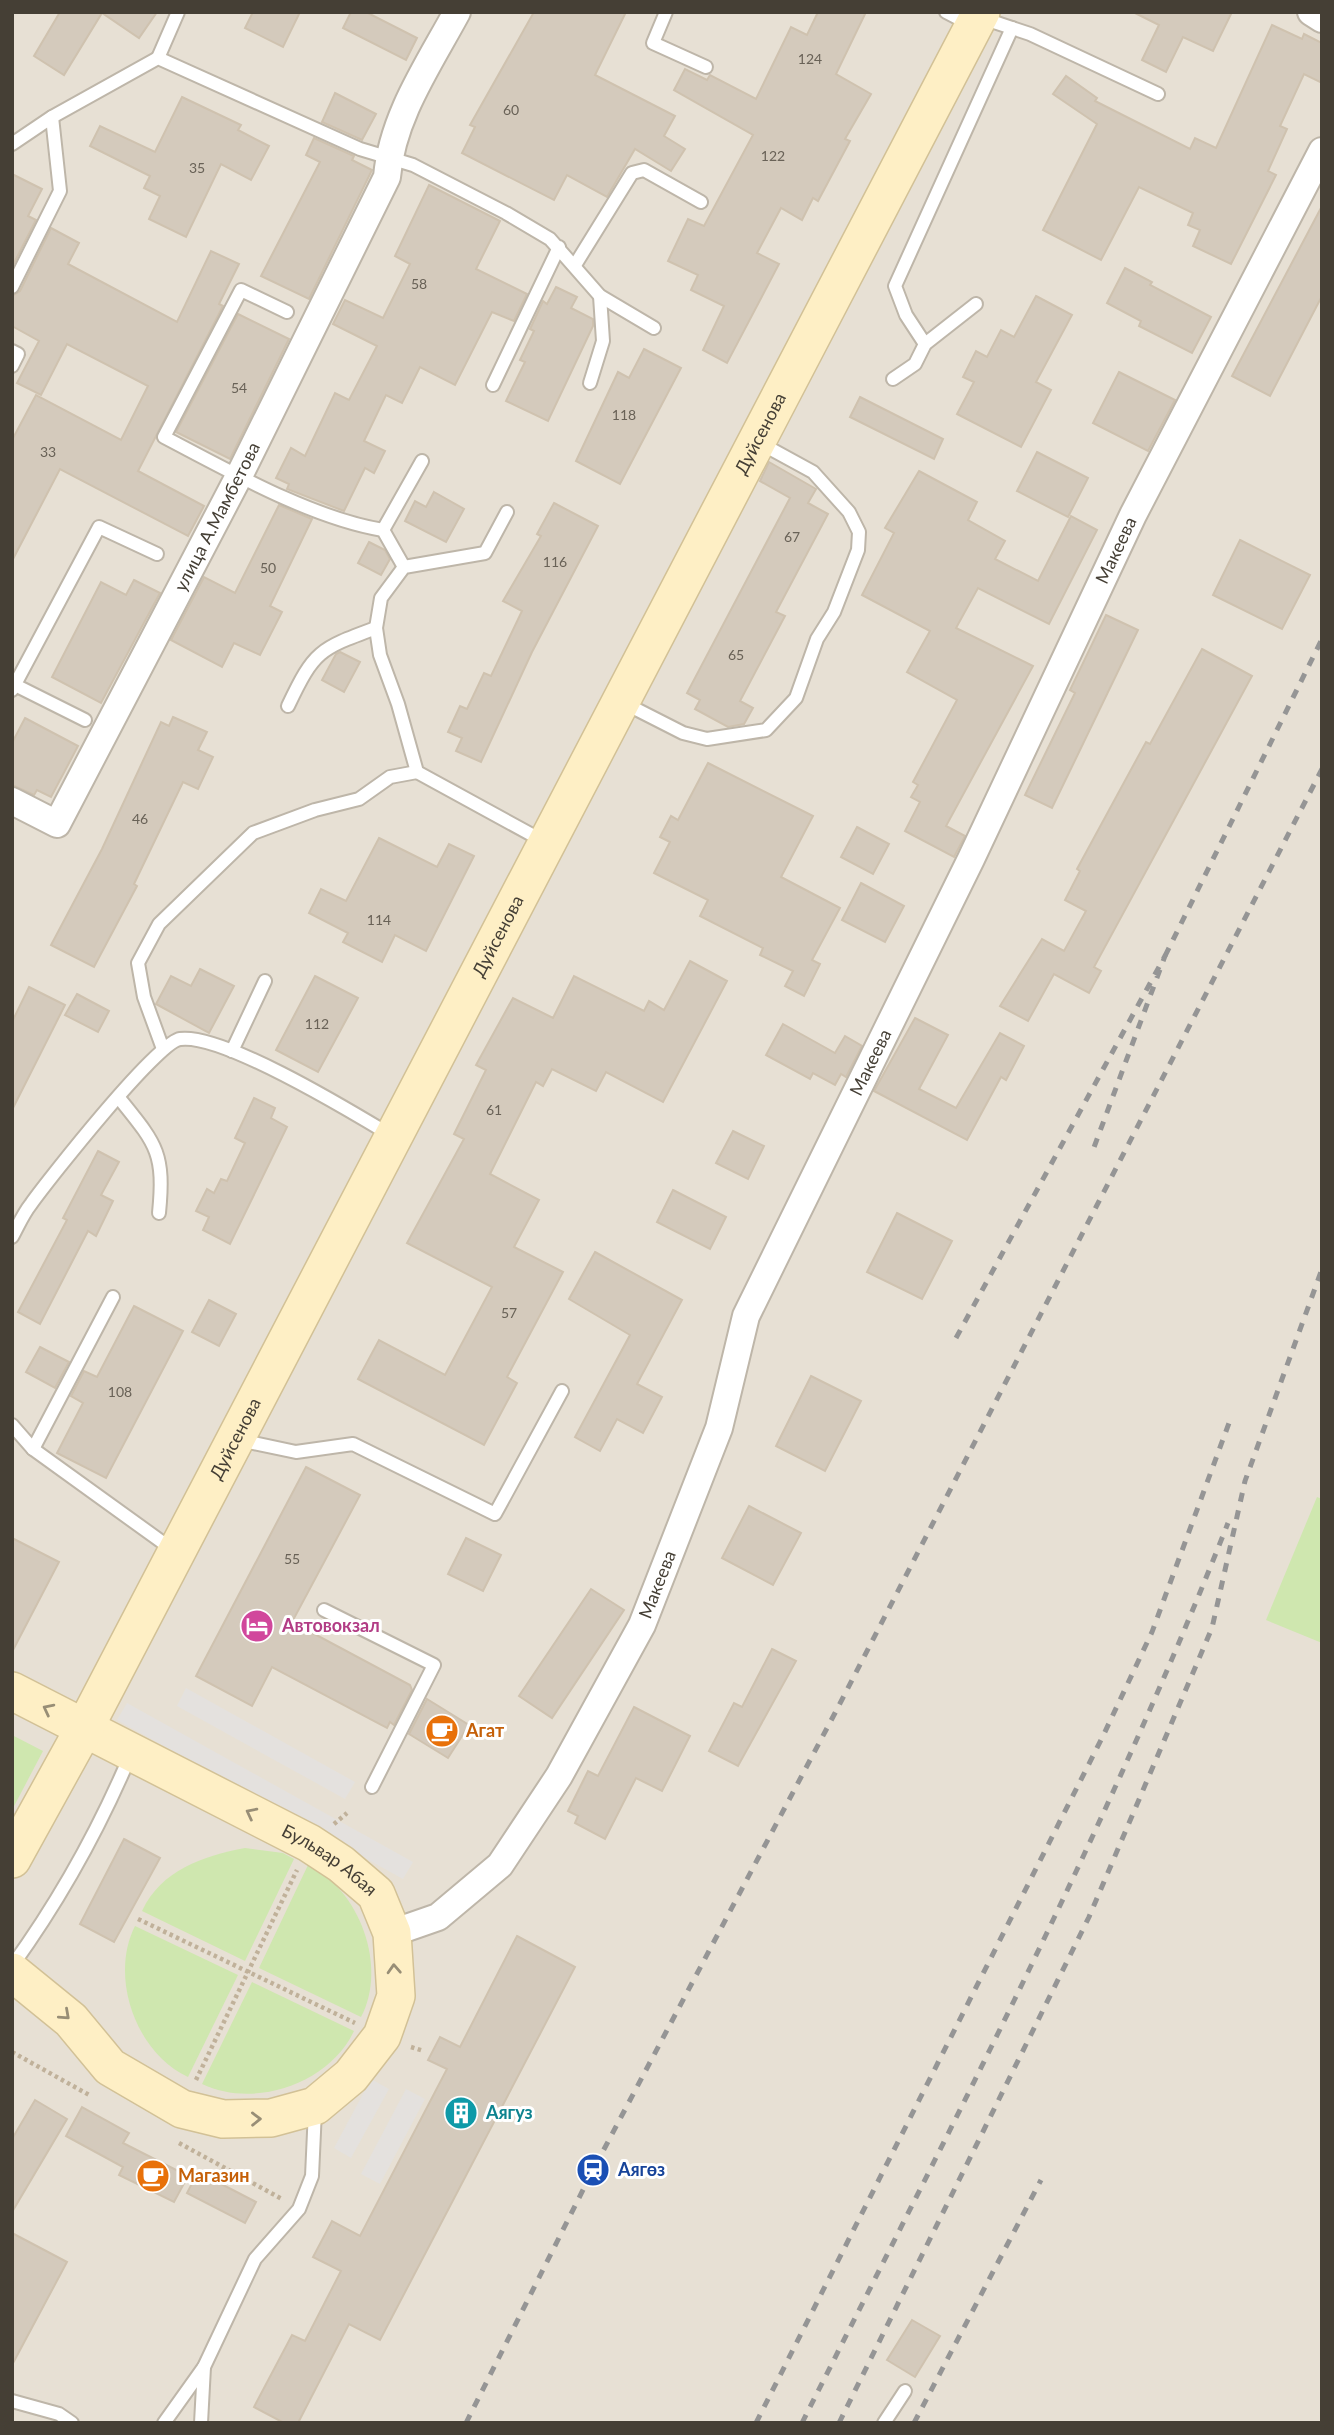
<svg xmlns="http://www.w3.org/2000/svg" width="1334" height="2435" font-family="Lato,sans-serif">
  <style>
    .residential { fill: #e7e0d4 }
    .green { fill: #cfe7af }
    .parking { fill: #e4e1de }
    .building { fill: #d4cabc; stroke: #cfc2af; stroke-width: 2 }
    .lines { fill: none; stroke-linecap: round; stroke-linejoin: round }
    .lane-casing { stroke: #beb6a9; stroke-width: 16 }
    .street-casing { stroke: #beb6a9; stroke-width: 30 }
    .secondary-casing { stroke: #d2c196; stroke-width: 40 }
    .path { stroke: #c0b19a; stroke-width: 4.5; stroke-dasharray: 3.5 3.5; stroke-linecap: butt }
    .lane { stroke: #fff; stroke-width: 12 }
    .street { stroke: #fff; stroke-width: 26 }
    .secondary { stroke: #feefc5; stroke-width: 37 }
    .rail { stroke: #959595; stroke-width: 5; stroke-dasharray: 9 9; stroke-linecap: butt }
    .oneway { stroke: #988e76 }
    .labels { text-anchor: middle; stroke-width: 6; stroke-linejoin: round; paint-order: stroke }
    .number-label { font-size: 14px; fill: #696257 }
    .street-label { font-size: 18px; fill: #453f35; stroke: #fff }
    .hotel-label { font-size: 18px; font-weight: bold; fill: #b23c85; stroke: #fff; text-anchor: start }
    .food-label { font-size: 18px; font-weight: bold; fill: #c56008; stroke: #fff; text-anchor: start }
    .culture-label { font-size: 18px; font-weight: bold; fill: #0d838f; stroke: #fff; text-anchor: start }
    .transit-label { font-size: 18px; font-weight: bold; fill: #164399; stroke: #fff; text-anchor: start }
  </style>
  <rect width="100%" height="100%" fill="#f3efe6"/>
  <!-- residential -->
  <rect class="residential" x="12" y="12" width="1310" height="2411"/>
  <!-- green -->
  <g class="green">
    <path d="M1317,1497L1322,1499V1643L1266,1620Z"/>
    <path d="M12,1735L43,1751L12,1810Z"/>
    <path d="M245,1848L283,1853L294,1859L245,1961L142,1911C161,1870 203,1856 245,1848Z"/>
    <path d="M308,1865C359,1889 388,1966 361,2017L259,1968Z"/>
    <path d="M135,1926L238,1975L188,2077C136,2053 109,1977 135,1926Z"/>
    <path d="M252,1982L354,2031C329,2084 254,2109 202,2084Z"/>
  </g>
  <!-- parking -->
  <g class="parking">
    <path d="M186,1688L355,1782L345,1799L177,1706Z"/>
    <path d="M127,1703L413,1862L403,1879L117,1720Z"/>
    <path d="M371,2079L389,2089L351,2158L334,2148Z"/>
    <path d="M406,2089L425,2099L380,2184L361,2174Z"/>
  </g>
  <!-- building -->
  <g class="building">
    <path d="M60,12H157L139,38L102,13L64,75L34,56Z"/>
    <path d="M253,12H300L283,47L245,28Z"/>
    <path d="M351,12H366L417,38L406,60L343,28Z"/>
    <path d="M534,12H626L595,75L675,116L664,136L685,149L671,171L635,149L607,197L567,175L554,200L462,153L475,127L470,125Z"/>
    <path d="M818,12H866L836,74L871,94L845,139L850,141L818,201L813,198L802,220L781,208L757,253L779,264L727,363L703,350L724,306L691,290L698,275L668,261L688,219L704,226L753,135L674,90L685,69L707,80L710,75L756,99L791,27L807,35Z"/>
    <path d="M1133,12H1232L1213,51L1183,37L1166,72L1142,60L1159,25Z"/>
    <path d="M1272,25L1302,39L1304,34L1322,43V83L1304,74L1280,126L1287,129L1268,171L1276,175L1231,264L1193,246L1200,230L1188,225L1193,213L1139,187L1101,260L1043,230L1097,124L1053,94L1066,76L1097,98L1095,101L1190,149L1195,138L1216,148Z"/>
    <path d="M335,93L376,114L362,140L322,122Z"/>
    <path d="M182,97L241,125L238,130L269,146L251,180L221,164L186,237L149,219L160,196L144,188L150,176L90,146L100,126L155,152Z"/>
    <path d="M314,138L354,156L352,160L372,170L309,299L261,276L320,162L306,155Z"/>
    <path d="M12,174L42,189L28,216L36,220L12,267Z"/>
    <path d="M429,185L500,221L476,269L527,294L514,321L492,312L455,385L420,367L402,403L386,395L364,441L385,451L374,473L365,468L344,511L287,489L289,484L276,478L291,448L305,456L335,393L349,400L377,346L333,324L345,300L383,318L410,264L395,256Z"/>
    <path d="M1322,206V296L1270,396L1232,376Z"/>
    <path d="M51,228L79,243L68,264L177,322L211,251L239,264L219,304L223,306L138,471L204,506L188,536L60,469L12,561V440L36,395L121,440L148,386L67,344L41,395L17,383L39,341L12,326V296L20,291Z"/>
    <path d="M1125,268L1152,282L1150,285L1211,317L1192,353L1139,326L1141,321L1107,303Z"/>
    <path d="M556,287L577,297L571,308L593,319V326L548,421L506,401L525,362L520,360L534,331L530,329L543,301L547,304Z"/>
    <path d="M1036,296L1072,315L1036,382L1051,390L1021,447L957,414L974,382L963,377L976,351L987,357L1001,330L1014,337Z"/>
    <path d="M238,314L289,339L230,459L176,432Z"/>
    <path d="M644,349L681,368L620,484L576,461L618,372L629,378Z"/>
    <path d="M1119,372L1175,400L1148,451L1093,423Z"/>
    <path d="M860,397L943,439L934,459L850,417Z"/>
    <path d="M1037,452L1088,478L1068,517L1017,491Z"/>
    <path d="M769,462L816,489L808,503L828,514L776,612L785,616L740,701L753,708L744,724L728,727L695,709L700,700L687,693L790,498L760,481Z"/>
    <path d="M919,471L977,502L968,520L1005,541L995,559L1038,581L1071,516L1097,530L1049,624L978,588L956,628L1033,666L946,826L965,836L954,857L905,831L920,802L911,797L918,785L913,782L957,700L907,672L930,631L862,595L894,533L885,528Z"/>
    <path d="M434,492L464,509L446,542L405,521L415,501L426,507Z"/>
    <path d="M554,503L598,526L532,652L481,762L456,751L462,738L448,732L460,706L467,709L484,673L491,676L522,611L503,601L541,536L537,534Z"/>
    <path d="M279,505L312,519L270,606L282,612L260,655L234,643L222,667L171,640L204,577L235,593Z"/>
    <path d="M1240,540L1310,575L1282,629L1213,595Z"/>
    <path d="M369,542L385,550L390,559L381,575L358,563Z"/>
    <path d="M134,580L160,593L101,703L52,677L101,582L126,595Z"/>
    <path d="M1106,615L1138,630L1052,808L1025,795L1075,693L1070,690Z"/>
    <path d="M1202,649L1252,676L1094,967L1101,971L1089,993L1054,974L1028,1021L1000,1006L1042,939L1064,951L1086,911L1065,900L1080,871L1077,869L1146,742L1150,744Z"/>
    <path d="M340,652L360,662L344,692L322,680L336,654Z"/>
    <path d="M173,717L207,732L198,750L213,757L198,789L183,782L134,884L137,886L94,967L51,945L102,849L161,722L169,726Z"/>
    <path d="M25,718L78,746L51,797L37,790L34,795L12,785V743Z"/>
    <path d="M708,763L813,816L781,877L840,908L812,960L820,964L804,996L785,986L793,971L760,955L763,948L700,916L708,900L654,873L670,842L660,837L671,816L678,820Z"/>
    <path d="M857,827L889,844L873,874L841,857Z"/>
    <path d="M379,838L437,867L449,844L474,856L426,951L395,935L382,962L343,942L348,933L309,913L321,889L346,901Z"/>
    <path d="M861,883L904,906L885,942L842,920Z"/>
    <path d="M690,961L727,981L663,1102L606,1072L596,1091L552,1069L543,1086L536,1082L490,1174L539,1200L514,1247L563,1272L507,1377L517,1383L484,1445L358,1379L379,1340L445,1375L492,1287L407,1243L464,1139L454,1134L486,1070L476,1065L513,998L553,1018L574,976L644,1011L649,1001L664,1010Z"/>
    <path d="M200,969L234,986L209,1033L156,1004L171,976L191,986Z"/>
    <path d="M315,976L358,998L318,1072L276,1050Z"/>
    <path d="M29,987L65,1005L12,1110V1022Z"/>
    <path d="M77,994L109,1011L98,1032L65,1015Z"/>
    <path d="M915,1018L948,1035L919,1089L956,1108L1000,1033L1024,1046L1006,1080L1001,1077L967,1140L874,1091Z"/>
    <path d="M783,1024L835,1053L845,1036L862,1046L846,1077L841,1074L835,1085L813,1073L810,1079L766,1055Z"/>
    <path d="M254,1098L275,1108L271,1118L287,1127L230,1244L203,1230L209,1217L196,1211L207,1189L214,1193L221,1179L227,1181L245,1143L235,1138Z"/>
    <path d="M733,1131L764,1146L748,1179L716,1163Z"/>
    <path d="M98,1151L119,1162L101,1195L113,1201L96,1236L88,1231L40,1324L18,1312L67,1220L63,1218Z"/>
    <path d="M673,1190L726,1217L710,1249L657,1222Z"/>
    <path d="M897,1213L952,1241L922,1299L867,1272Z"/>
    <path d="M595,1252L682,1300L637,1384L662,1397L643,1433L617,1419L600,1451L575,1437L630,1335L569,1299Z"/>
    <path d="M209,1300L236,1314L219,1346L192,1332Z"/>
    <path d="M134,1306L183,1331L106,1478L57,1453L83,1403L71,1396L84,1371L97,1377Z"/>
    <path d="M40,1347L69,1362L55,1388L26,1372Z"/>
    <path d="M811,1376L861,1401L825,1471L776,1446Z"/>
    <path d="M306,1467L360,1495L292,1622L410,1685L412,1690L394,1725L390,1722L387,1728L272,1667L252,1706L196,1676Z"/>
    <path d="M749,1506L801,1533L773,1585L722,1558Z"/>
    <path d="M12,1538L59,1562L12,1652Z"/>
    <path d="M466,1538L501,1555L483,1591L448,1574Z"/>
    <path d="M591,1589L624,1610L552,1718L519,1696Z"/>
    <path d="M772,1649L796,1661L738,1766L709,1751L734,1703L742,1707Z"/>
    <path d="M427,1699L469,1725L448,1758L409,1734Z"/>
    <path d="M634,1707L690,1736L662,1791L636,1778L605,1839L575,1823L578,1816L568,1811L588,1771L598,1776Z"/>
    <path d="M124,1839L160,1858L114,1942L80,1924Z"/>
    <path d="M517,1936L575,1967L380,2340L349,2324L298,2423H284L254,2407L292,2335L305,2341L341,2271L313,2257L332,2221L360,2236L447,2069L428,2060L440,2037L460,2047Z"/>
    <path d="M35,2100L67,2119L12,2212V2139Z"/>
    <path d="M82,2107L129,2133L123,2143L188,2176L174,2202L119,2175L123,2167L66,2136Z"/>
    <path d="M198,2172L256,2202L245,2223L187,2193Z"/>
    <path d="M12,2233L67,2262L12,2365Z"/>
    <path d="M912,2320L940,2336L915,2377L887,2360Z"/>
  </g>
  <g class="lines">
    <defs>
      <g id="lane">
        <path d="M666,12L653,43L706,67"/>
        <path d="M946,12L971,25"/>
        <path d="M982,18L1030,34L1158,94"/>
        <path d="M158,58L178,12"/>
        <path d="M12,144L52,117L158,58L360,149L413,165L506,213L550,239L600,296L654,328"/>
        <path d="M575,265L632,173L644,170L701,202"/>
        <path d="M12,287L60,191L52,117"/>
        <path d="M287,312L241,290L164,437C229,471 311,518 383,530L404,567"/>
        <path d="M925,344L906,315L895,286L1012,28"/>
        <path d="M12,351L18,354L12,366"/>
        <path d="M893,379L915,364L925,344L976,304"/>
        <path d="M590,383L603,341L600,296"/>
        <path d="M493,385L559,247"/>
        <path d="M507,512L485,553L404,567L381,598L376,628L380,655L398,704L417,772L545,842"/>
        <path d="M383,530L422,461"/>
        <path d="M15,685L85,720"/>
        <path d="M12,690L99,527L157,554"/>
        <path d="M624,703L683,733L707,739L766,730L796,698L817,639L834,612L858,550L859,532L849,512L813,472L760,443"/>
        <path d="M288,706C314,651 319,649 376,628"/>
        <path d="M163,1049L144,997L138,963L159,924L253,833L315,810L359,799L390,777L417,772"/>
        <path d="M232,1051L265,981"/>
        <path d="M119,1098C156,1144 165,1152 159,1213"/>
        <path d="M12,1237C18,1226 23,1214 31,1204C49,1179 157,1042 180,1039C223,1033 352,1112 392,1136"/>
        <path d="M12,1425L33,1449L173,1550"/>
        <path d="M239,1440L296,1452L353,1444L495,1514L562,1391"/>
        <path d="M33,1449L113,1297"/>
        <path d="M324,1610L434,1665L372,1787"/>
        <path d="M12,1966C59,1901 99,1829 130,1756"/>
        <path d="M12,2401L59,2414L72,2423"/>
        <path d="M164,2423L204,2367L255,2259L299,2209L312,2176L315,2110"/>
        <path d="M201,2423L204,2367"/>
        <path d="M884,2423L905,2391"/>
      </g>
      <g id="street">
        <path d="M1311,12L1322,19"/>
        <path id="s1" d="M12,801L57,824L239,476L387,177C392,117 429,64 457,12"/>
        <path id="s2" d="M392,1933L438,1917L500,1865L559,1776L642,1625L719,1428L746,1316L971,859L1133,515L1322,151"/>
      </g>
      <g id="secondary">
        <path id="s3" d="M12,1691L309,1843L341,1864L376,1894L392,1933L396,1996L382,2036L351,2076L315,2106L271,2118L223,2119L182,2109L110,2067L71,2020L12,1972"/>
        <path id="s4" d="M12,1859L85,1727L981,12"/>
      </g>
    </defs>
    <!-- lane casing -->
    <use href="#lane" class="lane-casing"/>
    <!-- street casing -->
    <use href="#street" class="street-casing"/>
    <!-- secondary casing -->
    <use href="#secondary" class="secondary-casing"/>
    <!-- path -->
    <g class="path">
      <path d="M334,1824L347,1813"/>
      <path d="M138,1919L355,2023"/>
      <path d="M411,2047L424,2051"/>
      <path d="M12,2052L91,2096"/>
      <path d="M196,2080L297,1870"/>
      <path d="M179,2143L282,2199"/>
    </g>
    <!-- lane -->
    <use href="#lane" class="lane"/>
    <!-- street -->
    <use href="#street" class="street"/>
    <!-- secondary -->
    <use href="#secondary" class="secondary"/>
    <!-- rail -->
    <g class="rail">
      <path d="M1165,956L1322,639"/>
      <path d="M956,1338L1165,956L1093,1150"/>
      <path d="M466,2423L593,2170L835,1713L1322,769"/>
      <path d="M756,2423L1103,1736L1152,1632L1229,1423"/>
      <path d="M802,2423C951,2127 1106,1832 1228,1523"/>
      <path d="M839,2423L1089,1917L1212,1628L1245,1481L1322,1269"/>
      <path d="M914,2423L1041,2180"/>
    </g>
  </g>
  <!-- one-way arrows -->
  <defs><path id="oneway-chevron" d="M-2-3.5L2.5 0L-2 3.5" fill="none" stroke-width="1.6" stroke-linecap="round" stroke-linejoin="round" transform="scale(1.75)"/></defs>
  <g class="oneway">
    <use href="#oneway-chevron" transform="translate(48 1709) rotate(-153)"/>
    <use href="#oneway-chevron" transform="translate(251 1813) rotate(-153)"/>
    <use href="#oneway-chevron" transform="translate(394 1969) rotate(-93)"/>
    <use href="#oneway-chevron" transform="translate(65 2015) rotate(42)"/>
    <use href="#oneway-chevron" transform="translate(256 2119) rotate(-1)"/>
  </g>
  <!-- icons -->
  <defs>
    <symbol id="hotel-disc" viewBox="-11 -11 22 22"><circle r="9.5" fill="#d1479c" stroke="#fff"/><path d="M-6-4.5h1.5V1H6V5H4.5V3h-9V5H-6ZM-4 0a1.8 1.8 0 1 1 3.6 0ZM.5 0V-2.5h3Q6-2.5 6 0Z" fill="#fff"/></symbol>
    <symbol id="cafe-disc" viewBox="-11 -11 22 22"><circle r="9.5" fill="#e8710a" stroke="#fff"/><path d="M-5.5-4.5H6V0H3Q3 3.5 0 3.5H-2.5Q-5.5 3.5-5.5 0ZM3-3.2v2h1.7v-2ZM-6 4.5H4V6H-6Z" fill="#fff"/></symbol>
    <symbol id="building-disc" viewBox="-11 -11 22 22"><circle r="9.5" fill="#0f9aa8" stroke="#fff"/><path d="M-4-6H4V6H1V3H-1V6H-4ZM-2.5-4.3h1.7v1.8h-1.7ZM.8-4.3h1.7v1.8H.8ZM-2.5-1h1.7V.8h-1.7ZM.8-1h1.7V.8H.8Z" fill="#fff"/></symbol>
    <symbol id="station-disc" viewBox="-11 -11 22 22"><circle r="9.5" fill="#1a4fb4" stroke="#fff"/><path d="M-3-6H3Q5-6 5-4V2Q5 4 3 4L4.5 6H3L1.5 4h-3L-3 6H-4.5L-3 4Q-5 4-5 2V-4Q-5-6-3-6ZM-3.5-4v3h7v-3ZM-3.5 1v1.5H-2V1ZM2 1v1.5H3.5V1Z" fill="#fff"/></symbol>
  </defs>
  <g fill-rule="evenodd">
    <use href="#hotel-disc" x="238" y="1607" width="38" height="38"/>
    <use href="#cafe-disc" x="423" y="1712" width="38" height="38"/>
    <use href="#building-disc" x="442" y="2094" width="38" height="38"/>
    <use href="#station-disc" x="574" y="2151" width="38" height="38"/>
    <use href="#cafe-disc" x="134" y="2157" width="38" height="38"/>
  </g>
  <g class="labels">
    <!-- number labels -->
    <g class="number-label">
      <text x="810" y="64">124</text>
      <text x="511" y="115">60</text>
      <text x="773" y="161">122</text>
      <text x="197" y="173">35</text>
      <text x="419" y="289">58</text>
      <text x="239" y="393">54</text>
      <text x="624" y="420">118</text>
      <text x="48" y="457">33</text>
      <text x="792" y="542">67</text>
      <text x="555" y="567">116</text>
      <text x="268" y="573">50</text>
      <text x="736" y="660">65</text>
      <text x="140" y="824">46</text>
      <text x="379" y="925">114</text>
      <text x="317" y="1029">112</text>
      <text x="494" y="1115">61</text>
      <text x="509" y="1318">57</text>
      <text x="120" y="1397">108</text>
      <text x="292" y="1564">55</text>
    </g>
    <!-- street labels -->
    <g class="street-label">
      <text dy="6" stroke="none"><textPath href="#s4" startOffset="1610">Дуйсенова</textPath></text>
      <text dy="6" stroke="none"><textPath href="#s1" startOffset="397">улица А.Мамбетова</textPath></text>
      <text dy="6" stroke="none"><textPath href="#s2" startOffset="1586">Макеева</textPath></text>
      <text dy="6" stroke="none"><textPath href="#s4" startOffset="1043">Дуйсенова</textPath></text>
      <text dy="6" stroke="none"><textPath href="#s2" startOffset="1018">Макеева</textPath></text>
      <text dy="6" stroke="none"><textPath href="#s4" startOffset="476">Дуйсенова</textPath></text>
      <text dy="6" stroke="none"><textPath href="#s2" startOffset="452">Макеева</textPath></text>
      <text dy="6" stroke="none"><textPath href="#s3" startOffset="360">Бульвар Абая</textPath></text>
    </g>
    <!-- hotel labels -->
    <g class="hotel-label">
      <text x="282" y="1632">Автовокзал</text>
    </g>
    <!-- food labels -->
    <g class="food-label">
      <text x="466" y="1737">Агат</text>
      <text x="178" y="2182">Магазин</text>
    </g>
    <!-- culture labels -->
    <g class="culture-label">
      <text x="486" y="2119">Аягуз</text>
    </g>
    <!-- transit labels -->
    <g class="transit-label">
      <text x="618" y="2176">Аягөз</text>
    </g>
  </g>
  <!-- border -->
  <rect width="1334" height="2435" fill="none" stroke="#453f35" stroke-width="28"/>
</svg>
